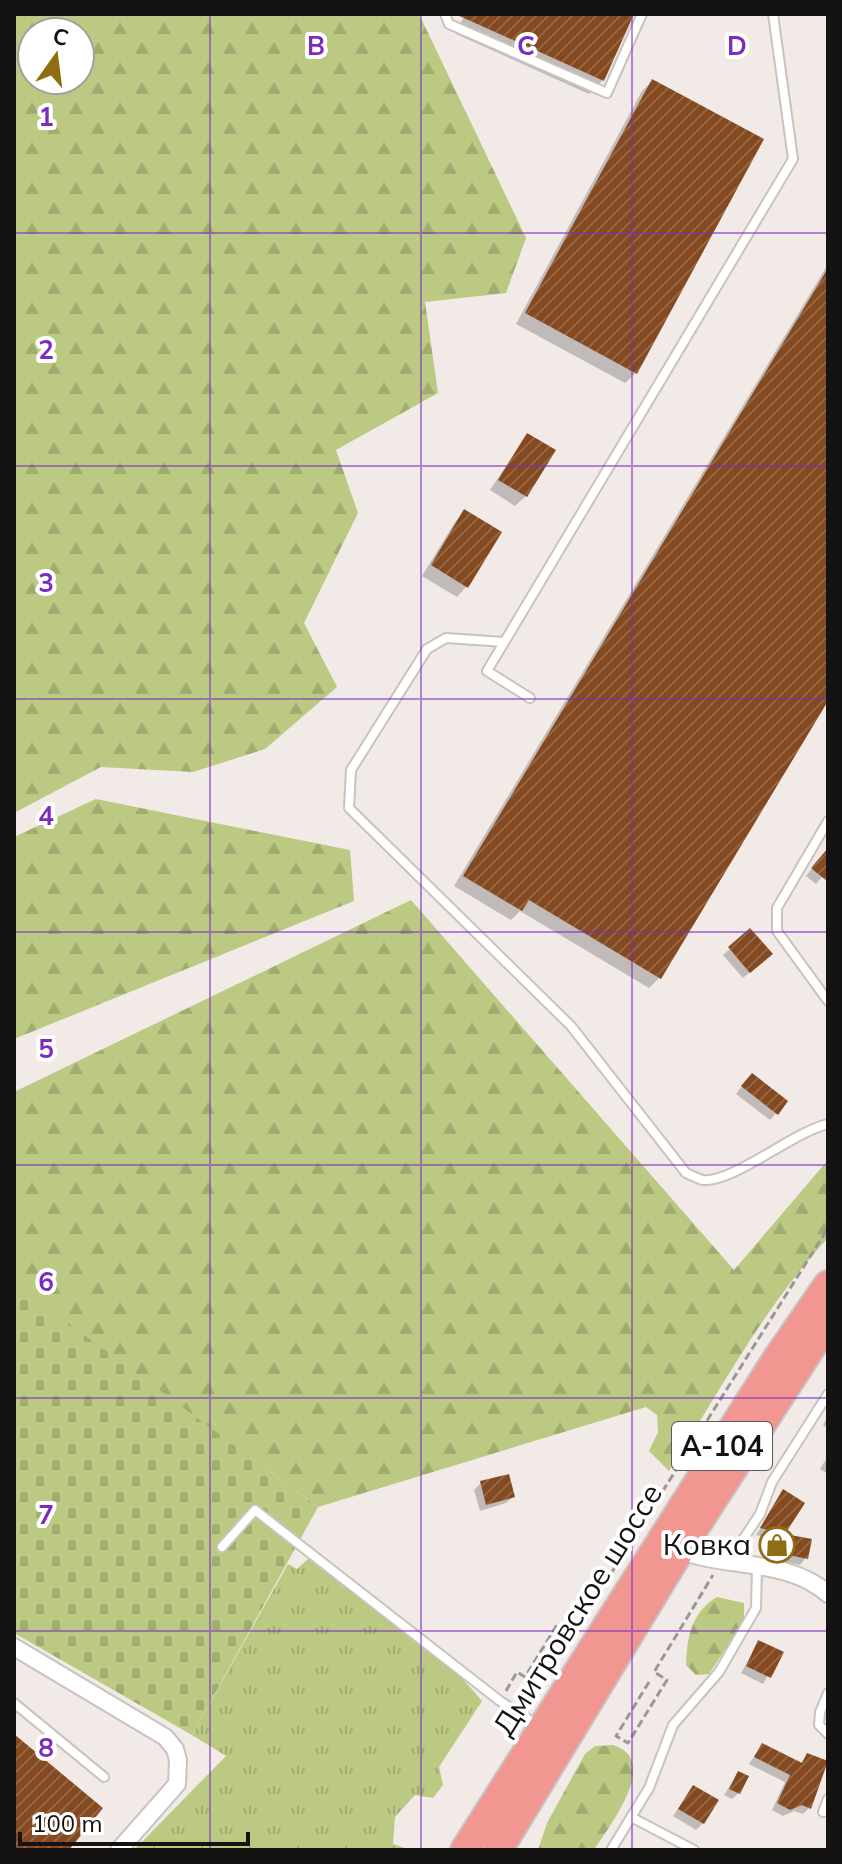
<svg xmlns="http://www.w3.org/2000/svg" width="842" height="1864" font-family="Mulish,sans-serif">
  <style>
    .grass { fill: url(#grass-tufts) }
    .forest { fill: url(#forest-firs); fill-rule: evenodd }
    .cemetery { fill: url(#cemetery-stones) }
    .shadow { fill: #0003 }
    .building { fill: url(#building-hatch) }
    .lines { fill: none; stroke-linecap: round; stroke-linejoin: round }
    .lane-casing { stroke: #c9c3bf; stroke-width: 12 }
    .street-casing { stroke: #c9c3bf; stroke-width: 20 }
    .highway-casing { stroke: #c7c6c6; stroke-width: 32 }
    .path { stroke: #9c9794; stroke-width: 3; stroke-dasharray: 8 4; stroke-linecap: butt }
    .lane { stroke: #fff; stroke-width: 8 }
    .street { stroke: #fff; stroke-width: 16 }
    .highway { stroke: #f29692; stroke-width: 28 }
    .grid { fill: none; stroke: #7b2cbf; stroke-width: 2; stroke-opacity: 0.55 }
    .labels { text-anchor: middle; stroke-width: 8; stroke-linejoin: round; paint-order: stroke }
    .shield { fill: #fff; stroke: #5b5a59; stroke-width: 2 }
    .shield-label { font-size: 28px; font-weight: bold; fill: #151312 }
    .poi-label { font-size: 30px; fill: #151312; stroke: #fff; text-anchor: end }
    .street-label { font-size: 30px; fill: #151312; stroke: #fff }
    .grid-label { font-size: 26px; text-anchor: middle; font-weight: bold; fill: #7b2cbf; stroke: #fff; stroke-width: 8; stroke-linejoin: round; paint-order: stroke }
  </style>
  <defs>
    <pattern id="grass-tufts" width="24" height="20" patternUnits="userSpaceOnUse" patternTransform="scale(2)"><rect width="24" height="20" fill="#bbc983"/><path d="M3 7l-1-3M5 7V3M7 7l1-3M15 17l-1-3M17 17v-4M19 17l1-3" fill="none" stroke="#a0ac70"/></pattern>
    <pattern id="forest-firs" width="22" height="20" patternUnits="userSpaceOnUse" patternTransform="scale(2)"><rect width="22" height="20" fill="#bbc983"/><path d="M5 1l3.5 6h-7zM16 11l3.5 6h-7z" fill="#a0ac70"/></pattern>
    <pattern id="cemetery-stones" width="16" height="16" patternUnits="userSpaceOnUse" patternTransform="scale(2)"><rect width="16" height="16" fill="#bbc983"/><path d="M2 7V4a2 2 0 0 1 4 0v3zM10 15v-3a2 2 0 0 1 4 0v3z" fill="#a0ac70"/></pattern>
    <pattern id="building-hatch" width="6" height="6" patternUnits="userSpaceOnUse" patternTransform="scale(2)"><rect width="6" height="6" fill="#85491f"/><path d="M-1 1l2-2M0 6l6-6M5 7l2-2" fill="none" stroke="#926545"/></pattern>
  </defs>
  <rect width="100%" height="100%" fill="#f1eae6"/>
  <!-- grass -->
  <path class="grass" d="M308,1559C367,1603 436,1644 482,1701L439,1767L443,1785L433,1798L415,1795L395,1817L393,1844L411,1850H134L226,1756L192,1735L288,1564L297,1569Z"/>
  <!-- forest -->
  <g class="forest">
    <path d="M14,14H419L526,238L506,293L425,302L438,393L336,450L358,513L304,623L337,687L265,749L193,772L101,767L14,813ZM32,32H80V80H32Z"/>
    <path d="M96,799L350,850L354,901L14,1039V837Z"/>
    <path d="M411,900L734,1270L828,1160V1238C764,1307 719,1392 669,1471L649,1451L658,1432L657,1415L646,1407L318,1507L26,1293L14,1307V1092Z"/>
    <path d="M717,1597L744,1603V1621L709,1674L696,1675L686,1665C687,1637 691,1613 717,1597Z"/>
    <path d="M613,1745C662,1760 609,1826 594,1850H538L547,1823L585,1754L595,1746Z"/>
  </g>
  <!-- cemetery -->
  <path class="cemetery" d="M26,1292L318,1507L192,1735L14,1633V1307Z"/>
  <!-- shadow -->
  <g class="shadow">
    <path d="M465,14H632L603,80L589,94L456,34Z"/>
    <path d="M652,81L636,373L625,383L516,324L642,91Z"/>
    <path d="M828,264V697L659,978L649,988L520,911L511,920L454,886Z"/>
    <path d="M527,435L526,496L515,506L490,490Z"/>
    <path d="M465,511L467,586L457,597L422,576L455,522Z"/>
    <path d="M828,863V870L816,884L806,876L816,864Z"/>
    <path d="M750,931L764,960L743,978L723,955Z"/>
    <path d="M745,1082L776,1113L770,1120L736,1094Z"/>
    <path d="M828,1416V1428L823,1425Z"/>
    <path d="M828,1456V1474L820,1469Z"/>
    <path d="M481,1483L513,1497L506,1503L480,1511L474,1490Z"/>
    <path d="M784,1492L782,1535L806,1558L800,1565L762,1557L766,1537L756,1535Z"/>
    <path d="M759,1642L781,1653L763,1684L741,1673Z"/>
    <path d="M762,1745L800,1764L807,1755L809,1808L803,1814L794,1811L783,1816L772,1810L785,1782L749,1764Z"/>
    <path d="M738,1773L739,1793L732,1799L724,1795Z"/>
    <path d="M693,1787L703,1823L696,1830L673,1816Z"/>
  </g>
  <!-- building -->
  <g class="building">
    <path d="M455,14H634L604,81Z"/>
    <path d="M652,79L764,139L637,374L525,313Z"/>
    <path d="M828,268V701L661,979L529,900L522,911L463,876Z"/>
    <path d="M527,433L556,450L527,497L498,480Z"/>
    <path d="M464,509L502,532L468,588L431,565Z"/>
    <path d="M828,848V882L811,868Z"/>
    <path d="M750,928L773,954L750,973L728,947Z"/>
    <path d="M752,1073L788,1101L778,1115L741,1086Z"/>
    <path d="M509,1474L515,1497L486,1505L480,1481Z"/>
    <path d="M783,1489L805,1503L785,1534L812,1539L808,1559L768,1551L772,1531L760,1528Z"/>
    <path d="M758,1640L784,1652L771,1678L746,1666Z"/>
    <path d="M14,1734L103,1808L69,1850H14Z"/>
    <path d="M762,1743L802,1763L807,1753L828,1761L811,1809L802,1805L790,1810L777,1803L790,1775L754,1757Z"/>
    <path d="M738,1771L749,1776L740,1794L729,1789Z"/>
    <path d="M693,1785L719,1800L704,1824L678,1809Z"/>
  </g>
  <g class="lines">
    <defs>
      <g id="lane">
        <path d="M445,14L449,24L607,93L642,14"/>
        <path d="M504,642L446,638L427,649L351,770L349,808L571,1026L686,1173C691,1175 698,1179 703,1180C733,1183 793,1132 828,1124"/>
        <path d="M530,698L487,671L793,159L773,14"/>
        <path d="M828,821L777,908V931L828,1001"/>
        <path d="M222,1547L255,1510L500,1701L539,1726"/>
        <path d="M730,1559L760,1514L772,1482L828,1394"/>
        <path d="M828,1693L820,1712L819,1725L828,1734"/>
        <path d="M14,1703L104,1777"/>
        <path d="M823,1812L828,1799"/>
        <path d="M631,1817L694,1850"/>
        <path d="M611,1850L649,1788L673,1725L719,1672L756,1608L757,1566"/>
      </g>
      <g id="street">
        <path d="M680,1550C726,1569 788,1558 828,1594"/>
        <path d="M14,1647L165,1737L175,1749L178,1760L177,1784L119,1850"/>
      </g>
      <g id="highway">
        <path d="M465,1850L777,1359L828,1285"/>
        <path d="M498,1850L680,1550L828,1321"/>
      </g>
    </defs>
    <!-- lane casing -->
    <use href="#lane" class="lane-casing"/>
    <!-- street casing -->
    <use href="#street" class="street-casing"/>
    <!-- highway casing -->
    <use href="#highway" class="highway-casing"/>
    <!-- path -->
    <g class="path">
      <path d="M570,1616L605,1583L828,1228"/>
      <path d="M649,1682L616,1736L628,1743L667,1680L654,1672L713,1575"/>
      <path d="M506,1691L517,1672L525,1677L557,1625"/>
    </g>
    <!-- lane -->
    <use href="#lane" class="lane"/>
    <!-- street -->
    <use href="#street" class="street"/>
    <!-- highway -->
    <use href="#highway" class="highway"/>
  </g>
  <!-- grid -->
  <path class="grid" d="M210,14V1850M421,14V1850M632,14V1850M14,233H828M14,466H828M14,699H828M14,932H828M14,1165H828M14,1398H828M14,1631H828"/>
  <!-- icons -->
  <defs>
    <symbol id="shop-ring" viewBox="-11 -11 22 22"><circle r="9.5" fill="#fff" stroke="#906c12" stroke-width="1.5"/><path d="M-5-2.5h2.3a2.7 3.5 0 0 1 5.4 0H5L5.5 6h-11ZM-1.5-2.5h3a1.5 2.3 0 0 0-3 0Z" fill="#906c12"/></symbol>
  </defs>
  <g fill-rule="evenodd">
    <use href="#shop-ring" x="757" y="1525" width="40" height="40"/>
  </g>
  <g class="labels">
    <!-- shield labels -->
    <rect class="shield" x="672" y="1422" width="100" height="48" rx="6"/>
    <g class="shield-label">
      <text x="722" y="1456">А-104</text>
    </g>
    <!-- poi labels -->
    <g class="poi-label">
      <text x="751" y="1555">Ковка</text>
    </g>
    <!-- street labels -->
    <g class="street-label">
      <text transform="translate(578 1610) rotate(-58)" y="10">Дмитровское шоссе</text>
    </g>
  </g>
  <g class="grid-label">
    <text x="316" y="55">B</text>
    <text x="526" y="55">C</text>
    <text x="737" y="55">D</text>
    <text x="46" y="126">1</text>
    <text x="46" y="359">2</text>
    <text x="46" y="592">3</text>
    <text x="46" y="825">4</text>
    <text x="46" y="1058">5</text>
    <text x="46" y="1291">6</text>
    <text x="46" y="1524">7</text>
    <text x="46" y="1757">8</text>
  </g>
  <!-- border -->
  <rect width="842" height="1864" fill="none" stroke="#151312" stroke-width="32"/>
  <!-- north arrow -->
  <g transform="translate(56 56) rotate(14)"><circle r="38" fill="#ffffff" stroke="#a1a1a0" stroke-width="2"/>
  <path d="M0-6L14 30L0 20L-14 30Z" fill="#906c12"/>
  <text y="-12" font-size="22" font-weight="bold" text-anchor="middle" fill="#151312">С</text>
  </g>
  <!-- scale -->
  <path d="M20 1832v12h228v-12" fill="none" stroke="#151312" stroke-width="4"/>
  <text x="32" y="1832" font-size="24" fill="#151312" stroke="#ffffff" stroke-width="6" paint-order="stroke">100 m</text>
</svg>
